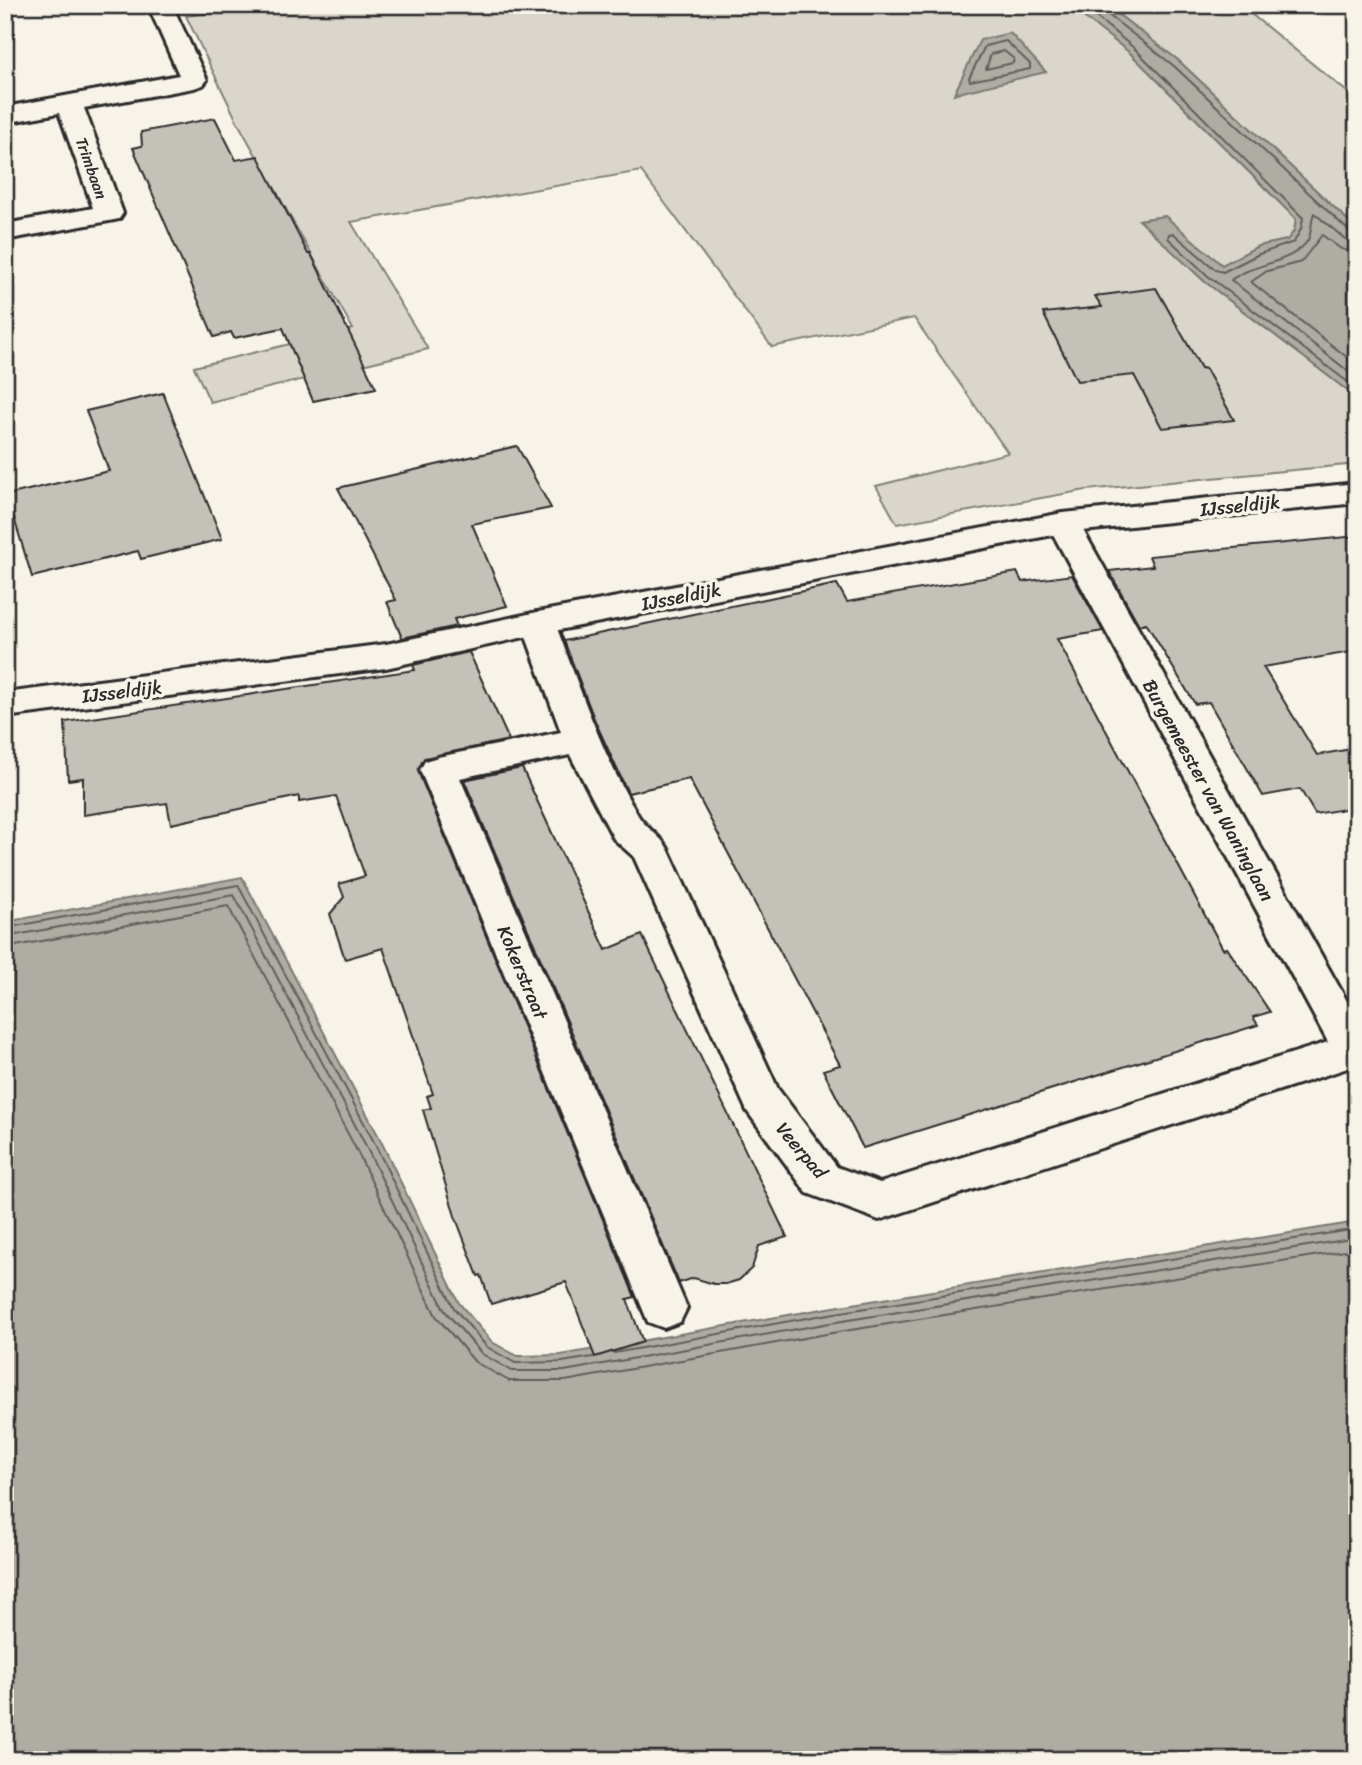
<svg xmlns="http://www.w3.org/2000/svg" width="1362" height="1765" font-family="Sriracha,sans-serif">
  <style>
    .green { fill: #dad6cc; stroke: #82807c; stroke-width: 2 }
    .water { fill: #afaca4; stroke: #7a7874; stroke-width: 2 }
    .lines { fill: none; stroke-linecap: round; stroke-linejoin: round }
    .shore { stroke: #605f5b; stroke-width: 2 }
    .building { fill: #c4c1b9; stroke: #2b2b2b; stroke-width: 2 }
    .minor-casing { stroke: #2b2b2b; stroke-width: 6 }
    .tertiary-casing { stroke: #2b2b2b; stroke-width: 6 }
    .minor { fill: #f7f3e8; fill-rule: evenodd }
    .tertiary { fill: #f7f3e8; fill-rule: evenodd }
    .labels { text-anchor: middle; stroke-width: 7; stroke-linejoin: round; paint-order: stroke }
    .far-street-label { font-size: 16px; fill: #2b2b2b; stroke: #f7f3e8 }
    .street-label { font-size: 19px; fill: #2b2b2b; stroke: #f7f3e8 }
  </style>
  <rect width="100%" height="100%" fill="#f7f3e8"/>
  <filter id="ink" filterUnits="userSpaceOnUse"><feTurbulence type="fractalNoise" baseFrequency=".0143" numOctaves="2"/><feDisplacementMap in="SourceGraphic" scale="14" xChannelSelector="R" yChannelSelector="G"/><feConvolveMatrix kernelMatrix="1 2 1 2 8 2 1 2 1" color-interpolation-filters="sRGB"/></filter>
  <g filter="url(#ink)">
    <!-- green -->
    <path class="green" d="M267,5H1240L1357,100V229L1178,60L1107,6L1077,11L1129,52L1296,219L1294,231L1287,240L1258,246L1222,266L1165,216L1140,220L1204,281L1357,398V464L1086,490L897,524L876,486L1008,453L914,318L772,347L641,171L351,222L428,349L210,402L194,367L353,329L238,123L186,16Z"/>
    <!-- water -->
    <g class="water">
      <path d="M1107,6L1178,60L1357,229V398L1204,281L1139,220L1165,216L1222,265L1258,246L1287,240L1294,231L1296,219L1129,52L1076,11Z"/>
      <path d="M1010,33L1046,72L954,94L980,40Z"/>
      <path d="M242,877L379,1137L459,1303L492,1342L517,1356L561,1355L828,1308L1357,1222V1760H5V922Z"/>
    </g>
    <g class="lines">
      <!-- shore -->
      <g class="shore">
        <path d="M1006,41L1030,64V69L970,81L969,78L985,46Z"/>
        <path d="M1004,51L1014,59L1013,63L986,69L991,54Z"/>
        <path d="M1357,234L1349,231L1174,66L1102,10H1097L1096,17L1134,48L1303,218L1301,229L1294,242L1259,254L1223,272L1216,270L1173,233L1169,234L1168,238L1208,276L1357,389"/>
        <path d="M1357,242L1345,239L1314,213C1311,221 1312,232 1308,240C1293,264 1252,263 1231,280L1357,378"/>
        <path d="M1357,253L1341,249L1322,235L1301,262L1267,271L1251,282L1357,365"/>
        <path d="M5,928L238,885L373,1140L454,1308L487,1347L515,1363L562,1362L593,1357"/>
        <path d="M5,937L234,895L365,1144L445,1311L482,1354L512,1371H564L830,1323L1357,1238"/>
        <path d="M5,948L228,906L356,1149L436,1316L475,1362L509,1381H565L832,1333L1357,1249"/>
        <path d="M614,1353L829,1314L1357,1229"/>
      </g>
    </g>
    <!-- building -->
    <g class="building">
      <path d="M215,118L236,160L258,156L308,254H311L376,388L313,401L283,328L234,338L231,332L214,337L133,148L142,146L141,132Z"/>
      <path d="M1156,288L1201,368L1206,369L1234,420L1162,428L1134,375L1077,381L1043,313L1102,307L1095,296Z"/>
      <path d="M163,393L222,539L141,559L138,551L32,577L7,495L109,471L86,411Z"/>
      <path d="M517,446L551,508L472,524L507,606L454,619L457,626L402,638L387,602L396,600L338,488Z"/>
      <path d="M1357,536V651L1263,667L1317,755L1357,748V807L1315,814L1300,789L1263,796L1209,702L1195,704L1146,623L1139,625L1109,571L1153,566L1149,556Z"/>
      <path d="M1017,572L1022,582L1072,575L1103,631L1057,639L1223,949L1227,948L1270,1012L1253,1017L1258,1025L863,1148L823,1070L840,1065L689,779L628,793L595,721L564,641L837,584L847,602Z"/>
      <path d="M469,652L509,740L424,758L418,771L635,1297L627,1299L643,1342L595,1357L566,1282L491,1304L481,1275L478,1276L455,1216L423,1110L431,1108L427,1096L433,1094L383,948L345,959L330,914L344,897L339,884L365,876L336,796L299,802V796L171,824L167,803L83,815V778L68,780L65,722L415,670L413,665Z"/>
      <path d="M522,768L606,950L642,935L787,1237L759,1246L752,1268L739,1280L726,1284H714L694,1278L679,1283L464,780Z"/>
    </g>
    <g class="lines">
      <defs>
        <g id="minor">
          <path d="M148,5H172L207,80L203,85L194,88L84,108L123,213L119,219L109,221L5,240V224L93,208L59,113L5,123V107L179,75Z"/>
          <path d="M1063,513L1075,516L1079,523L1357,1019V1065L879,1220L807,1193L747,1111L634,857L614,839L570,755L460,778L687,1308L680,1322L664,1328L648,1322L420,770L425,761L438,757L561,732L521,623L526,615L538,612L550,615L555,623C580,689 603,757 639,817C647,829 661,836 668,849L778,1089L837,1167L880,1183L1328,1042L1047,523L1051,516Z"/>
        </g>
        <path id="tertiary" d="M1357,483V503L1063,533L538,634L386,668L5,717V693L386,644L538,612L1063,513Z"/>
      </defs>
      <!-- minor casing -->
      <use href="#minor" class="minor-casing"/>
      <!-- tertiary casing -->
      <use href="#tertiary" class="tertiary-casing"/>
      <!-- minor -->
      <use href="#minor" class="minor"/>
      <!-- tertiary -->
      <use href="#tertiary" class="tertiary"/>
    </g>
  </g>
  <g class="labels">
    <!-- far-street labels -->
    <g class="far-street-label">
      <text transform="translate(92 168) rotate(70)" y="6">Trimbaan</text>
    </g>
    <!-- street labels -->
    <g class="street-label">
      <text transform="translate(1240 505) rotate(-6)" y="7">IJsseldijk</text>
      <text transform="translate(681 596) rotate(-11)" y="7">IJsseldijk</text>
      <text transform="translate(122 691) rotate(-7)" y="7">IJsseldijk</text>
      <text transform="translate(1209 790) rotate(61)" y="7">Burgemeester van Waninglaan</text>
      <text transform="translate(523 972) rotate(67)" y="7">Kokerstraat</text>
      <text transform="translate(802 1150) rotate(50)" y="7">Veerpad</text>
    </g>
  </g>
  <!-- margin -->
  <rect width="1362" height="1765" fill="none" stroke="#f7f3e8" stroke-width="28"/>
  <rect x="14" y="14" width="1334" height="1737" fill="none" stroke="#2b2b2b" stroke-width="2.5" filter="url(#ink)"/>
</svg>
